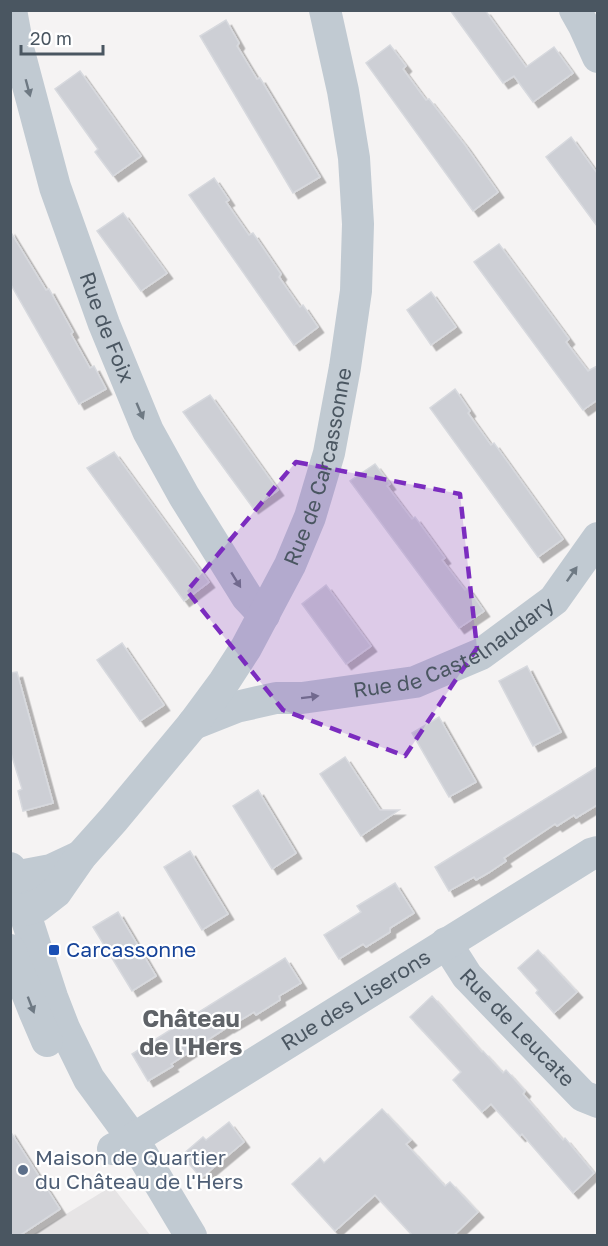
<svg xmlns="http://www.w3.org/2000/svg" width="608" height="1246" font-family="'Golos Text',sans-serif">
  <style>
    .education { fill: #e6e4e5 }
    .building { fill: #cdcfd5; stroke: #d7d9de; stroke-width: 1.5; filter: url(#shadow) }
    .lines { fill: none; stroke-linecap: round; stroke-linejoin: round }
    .minor { stroke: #c1cad2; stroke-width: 32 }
    .oneway { fill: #6e7983 }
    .marked { fill: #7b2cbf; fill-opacity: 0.2; stroke: #7b2cbf; stroke-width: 4.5; stroke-dasharray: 12 8; stroke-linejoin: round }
    .transit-dot { fill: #1a4fb4; stroke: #fff; stroke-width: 2 }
    .service-dot { fill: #5c6f8a; stroke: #fff; stroke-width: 2 }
    .labels { text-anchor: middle; stroke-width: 4.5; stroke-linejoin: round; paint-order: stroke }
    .street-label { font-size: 21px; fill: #4a5661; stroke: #fff }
    .transit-label { font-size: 21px; fill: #164399; stroke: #fff; text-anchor: start }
    .service-label { font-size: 21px; fill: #4e5e75; stroke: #fff; text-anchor: start }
    .quarter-label { font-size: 24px; font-weight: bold; fill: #5f6368; stroke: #fff }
  </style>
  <defs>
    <filter id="shadow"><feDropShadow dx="5.5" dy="5.5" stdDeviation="0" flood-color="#0004"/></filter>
  </defs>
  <rect width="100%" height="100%" fill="#f5f3f3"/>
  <!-- education -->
  <path class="education" d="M112,1186L150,1235H32Z"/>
  <!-- building -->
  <g class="building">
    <path d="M450,10H485L526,67L554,47L573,73L533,102L514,76L503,83Z"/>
    <path d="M226,20L239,43L237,46L257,79L260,78L320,177L293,193L200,36Z"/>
    <path d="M390,45L406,66L403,69L426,100L429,99L465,145L498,192L473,211L366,63Z"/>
    <path d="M80,71L141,156L113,176L95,152L98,149L55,89Z"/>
    <path d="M571,137L597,173V226L546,157Z"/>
    <path d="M214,178L229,200L226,202L249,235L253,233L281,274L279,277L300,307L303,305L318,327L294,345L189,195Z"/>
    <path d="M123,213L167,273L141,291L97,231Z"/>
    <path d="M10,231L46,290L49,289L73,332L71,334L90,368L94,366L106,389L79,404L10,283Z"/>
    <path d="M499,244L569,339L566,342L588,371L597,366V400L583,410L474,262Z"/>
    <path d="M431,292L456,327L431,345L407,310Z"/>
    <path d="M455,389L470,411L468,413L491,445L494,443L563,539L538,557L430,408Z"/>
    <path d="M210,395L278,490L253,508L183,412Z"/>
    <path d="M114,452L209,582L184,601L87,468Z"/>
    <path d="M375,464L390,484L387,486L412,519L415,517L445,558L442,560L465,590L468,588L484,611L459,628L350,481Z"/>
    <path d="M326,585L371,646L346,664L302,604Z"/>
    <path d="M122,643L164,705L140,721L97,660Z"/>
    <path d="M527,666L561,732L533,746L499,681Z"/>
    <path d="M17,672L53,803L23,811L18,791L22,789L10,750V673Z"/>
    <path d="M439,717L476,782L449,797L412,733Z"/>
    <path d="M345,757L380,810H399L361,836L320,774Z"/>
    <path d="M597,767V805L576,818L574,815L557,826L555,824L504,858L506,861L488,873L476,880L474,877L449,891L435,867Z"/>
    <path d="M258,790L296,853L272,869L233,806Z"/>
    <path d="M190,851L228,914L202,930L164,867Z"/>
    <path d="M395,883L414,913L390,928V932L366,947L363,944L339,959L324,935L361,912L357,906Z"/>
    <path d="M118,912L156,976L132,991L93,927Z"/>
    <path d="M538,950L577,992L554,1013L536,993L538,990L518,968Z"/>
    <path d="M285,958L301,983L279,996L280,1000L256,1015L254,1012L229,1027V1026L171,1064L173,1066L148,1081L132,1054Z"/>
    <path d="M432,996L482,1052L483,1051L503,1073L506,1070L525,1091L523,1094L563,1140L565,1138L594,1173L573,1193L522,1134L520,1136L491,1104L482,1112L453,1080L461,1072L410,1017Z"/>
    <path d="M382,1109L411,1140L406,1144L445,1186L450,1182L478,1212L453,1236H413L375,1195L335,1231L292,1184L320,1158L324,1163Z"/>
    <path d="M229,1122L244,1142L201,1178L182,1155L203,1137L206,1140Z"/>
    <path d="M10,1131L60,1209L19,1236H10Z"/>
  </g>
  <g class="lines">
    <!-- minor -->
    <g class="minor">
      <path id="s1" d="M11,10L18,48L55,187L104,324L148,431L184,496L247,597L264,615"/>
      <path d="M575,10L584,26L598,57"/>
      <path id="s2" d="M193,724L236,707L276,698H302L415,682L481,654L554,600L598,538"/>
      <path d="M10,868L52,997L64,1028L89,1079L133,1139L191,1236"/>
      <path d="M10,882L14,877L51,870L81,856"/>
      <path id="s3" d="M10,908L24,910L38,906L56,892L81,856L114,819L193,724L224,682L246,648L290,565L310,517L329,453L345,367L356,291L358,224L354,158L343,91L325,10"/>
      <path id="s4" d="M446,943L467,976L583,1096L598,1102"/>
      <path d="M10,950L35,1013L47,1041"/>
      <path id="s5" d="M113,1149L133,1139L591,854L598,852"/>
    </g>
  </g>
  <!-- one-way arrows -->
  <defs><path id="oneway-solid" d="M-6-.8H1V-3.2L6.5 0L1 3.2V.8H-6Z" transform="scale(1.5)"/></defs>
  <g class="oneway">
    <use href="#oneway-solid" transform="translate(28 88) rotate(75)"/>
    <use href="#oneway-solid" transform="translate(140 411) rotate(67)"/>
    <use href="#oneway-solid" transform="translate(572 574) rotate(-55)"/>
    <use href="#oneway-solid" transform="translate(236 580) rotate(58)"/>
    <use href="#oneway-solid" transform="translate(310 697) rotate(-7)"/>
    <use href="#oneway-solid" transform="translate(31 1005) rotate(69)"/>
  </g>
  <!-- marked area -->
  <path class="marked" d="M296,462L460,494L477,648L405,756L283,710L187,591Z"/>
  <!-- markers -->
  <rect class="transit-dot" x="48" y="944" width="12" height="12" rx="3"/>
  <circle class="service-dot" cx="23" cy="1170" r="6"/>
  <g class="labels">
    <!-- street labels -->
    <g class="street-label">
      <text dy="7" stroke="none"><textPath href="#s1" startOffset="332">Rue de Foix</textPath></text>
      <text dy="7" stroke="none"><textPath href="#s3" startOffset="558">Rue de Carcassonne</textPath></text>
      <text dy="7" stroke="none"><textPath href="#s2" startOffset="276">Rue de Castelnaudary</textPath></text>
      <text dy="7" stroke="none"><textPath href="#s5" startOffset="285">Rue des Liserons</textPath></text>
      <text dy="7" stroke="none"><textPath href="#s4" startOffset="111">Rue de Leucate</textPath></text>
    </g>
    <!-- transit labels -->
    <g class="transit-label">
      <text x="66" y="957">Carcassonne</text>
    </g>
    <!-- service labels -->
    <g class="service-label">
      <text x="35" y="1165">Maison de Quartier<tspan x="35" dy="24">du Château de l'Hers</tspan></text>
    </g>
    <!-- quarter labels -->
    <g class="quarter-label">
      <text x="191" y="1027">Château<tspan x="191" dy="28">de l'Hers</tspan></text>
    </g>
  </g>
  <!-- border -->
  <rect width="608" height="1246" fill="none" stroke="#4a5661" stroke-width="24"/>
  <!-- scale -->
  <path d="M21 45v9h82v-9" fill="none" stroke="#4a5661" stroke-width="3"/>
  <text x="30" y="45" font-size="18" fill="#4a5661" stroke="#ffffff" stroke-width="4.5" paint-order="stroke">20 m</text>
</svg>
